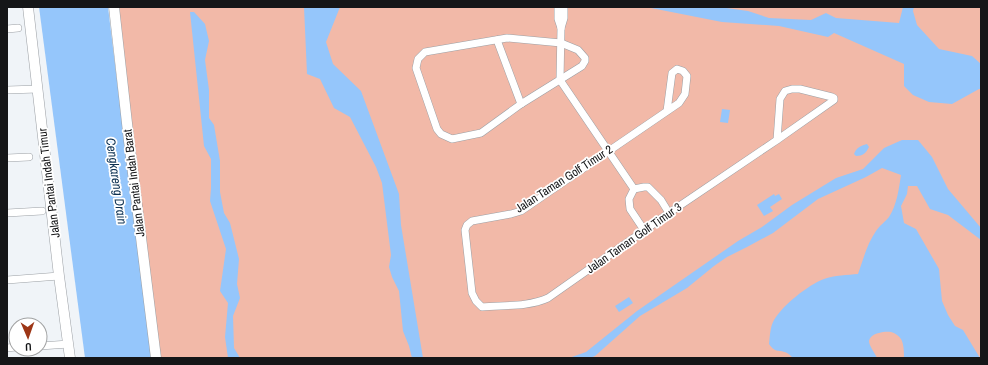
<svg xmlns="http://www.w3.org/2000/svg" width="988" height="365" font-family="'Archivo Narrow',sans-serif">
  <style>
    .green { fill: #f2b9a8 }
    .water { fill: #95c6fb }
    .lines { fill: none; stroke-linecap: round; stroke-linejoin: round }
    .street-casing { stroke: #9ca0a5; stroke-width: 8 }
    .secondary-casing { stroke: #9ca0a5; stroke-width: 11 }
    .street { stroke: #fff; stroke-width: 7 }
    .secondary { stroke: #fff; stroke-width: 10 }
    .labels { text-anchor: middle; stroke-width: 3.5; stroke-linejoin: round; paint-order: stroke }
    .street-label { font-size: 12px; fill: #151618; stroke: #fff }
    .water-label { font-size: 13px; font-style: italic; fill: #0c3051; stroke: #fff }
  </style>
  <rect width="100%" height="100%" fill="#f0f4f8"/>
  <!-- green -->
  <path class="green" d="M119,7H981V358H161L119,32Z"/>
  <!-- water -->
  <g class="water">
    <path d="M39,7H108L151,358H85Z"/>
    <path d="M304,7H340L326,42L333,64L361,91L399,194L401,225L423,358H412L409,346L403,331L399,291L392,277L389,267L391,255L382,183L376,167L350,117L334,108L320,79L307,74Z"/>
    <path d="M646,7H719L748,11L769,18L811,20L826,13L836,18L899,23L903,7H914L913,11L917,25L939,49L972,56L981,64V89H979L952,104L929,102L913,95L904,86V64L834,33L828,37L779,26L722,22Z"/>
    <path d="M190,12H194L205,24L209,41L205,60L209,90V118L214,125L220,161V192L224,213L230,223L239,259L237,284L240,298L233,316L234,348L240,358H228L225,337L228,303L220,291L226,249L210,201L211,188V159L204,146Z"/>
    <path d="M722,109L730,110L728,123L720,122Z"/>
    <path d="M902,140H918L932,157L948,189L981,228V240L948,215L930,209L917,186H908L907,194L901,206L904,223L916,229L939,269L942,301L948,315L955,326L963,330L980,358H904C904,353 904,344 901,339C899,336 895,333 891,332C885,331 870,333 869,341C869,346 875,353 877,358H793C791,356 790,355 787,353C779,349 776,354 769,344C770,336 770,327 774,320C783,305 808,285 824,279C834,275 848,275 858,274C863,260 867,244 876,231C880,225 885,222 889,217C897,205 899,188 901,175L882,168L866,177L818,199L773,233L747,247L727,257L714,266L687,288L640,316L595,356L590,358H569L586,352L637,311L738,241L762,227L792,205L836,178L863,169L884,148Z"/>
    <path d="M867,144L869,147C866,153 863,156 856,156L854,154C856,148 860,146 867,144Z"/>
    <path d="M774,194L775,196L779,194L782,199L770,207L773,211L764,216L757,205Z"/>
    <path d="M629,297L633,303L619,312L615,306Z"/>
  </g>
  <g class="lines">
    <defs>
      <g id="street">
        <path d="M558,7V19L561,28"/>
        <path d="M564,7V18L561,28L560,80L634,189"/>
        <path d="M7,29L18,28"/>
        <path d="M507,38L561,43L578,50L585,58V61L582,66L521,104L481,133L452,139L441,134L437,129L416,68L418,59L425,52Z"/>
        <path d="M497,40L521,104"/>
        <path d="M7,90L38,89"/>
        <path d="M667,111L672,73L677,69L683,71L687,76L685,94L679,103L521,211L511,214L472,221L467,225L465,230L472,293L476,301L482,307C504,305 528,307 548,298L669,213L777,140L834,100V98L832,97L800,89H792L785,91L780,99L777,140"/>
        <path d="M7,158L29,157"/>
        <path d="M7,213L42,211"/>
        <path d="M644,230L630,209L629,199L634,189L644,187H648L661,200L669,213"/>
        <path d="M7,280L59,276"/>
        <path d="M40,346L69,344"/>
        <path d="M7,348L16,347"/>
      </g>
      <g id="secondary">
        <path d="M28,7L59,276L70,358"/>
        <path d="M114,7L129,141L156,358"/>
      </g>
    </defs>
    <!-- street casing -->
    <use href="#street" class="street-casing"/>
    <!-- secondary casing -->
    <use href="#secondary" class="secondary-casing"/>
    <!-- street -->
    <use href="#street" class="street"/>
    <!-- secondary -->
    <use href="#secondary" class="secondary"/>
  </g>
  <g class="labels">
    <!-- street labels -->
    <g class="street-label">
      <text transform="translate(564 179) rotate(-33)" y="4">Jalan Taman Golf Timur 2</text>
      <text transform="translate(49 183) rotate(-97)" y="4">Jalan Pantai Indah Timur</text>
      <text transform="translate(134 183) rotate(-97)" y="4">Jalan Pantai Indah Barat</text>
      <text transform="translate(634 238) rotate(-35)" y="4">Jalan Taman Golf Timur 3</text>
    </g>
    <!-- water labels -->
    <g class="water-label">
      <text transform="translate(117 181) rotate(82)" y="5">Cengkareng Drain</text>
    </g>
  </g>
  <!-- border -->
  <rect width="988" height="365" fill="none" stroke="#151618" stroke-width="16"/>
  <!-- north arrow -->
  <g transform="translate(28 337) rotate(178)"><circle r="19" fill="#ffffff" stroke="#a1a2a3"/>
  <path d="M0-3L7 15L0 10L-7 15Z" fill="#9d3616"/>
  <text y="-6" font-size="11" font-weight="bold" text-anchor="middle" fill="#151618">U</text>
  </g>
</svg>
